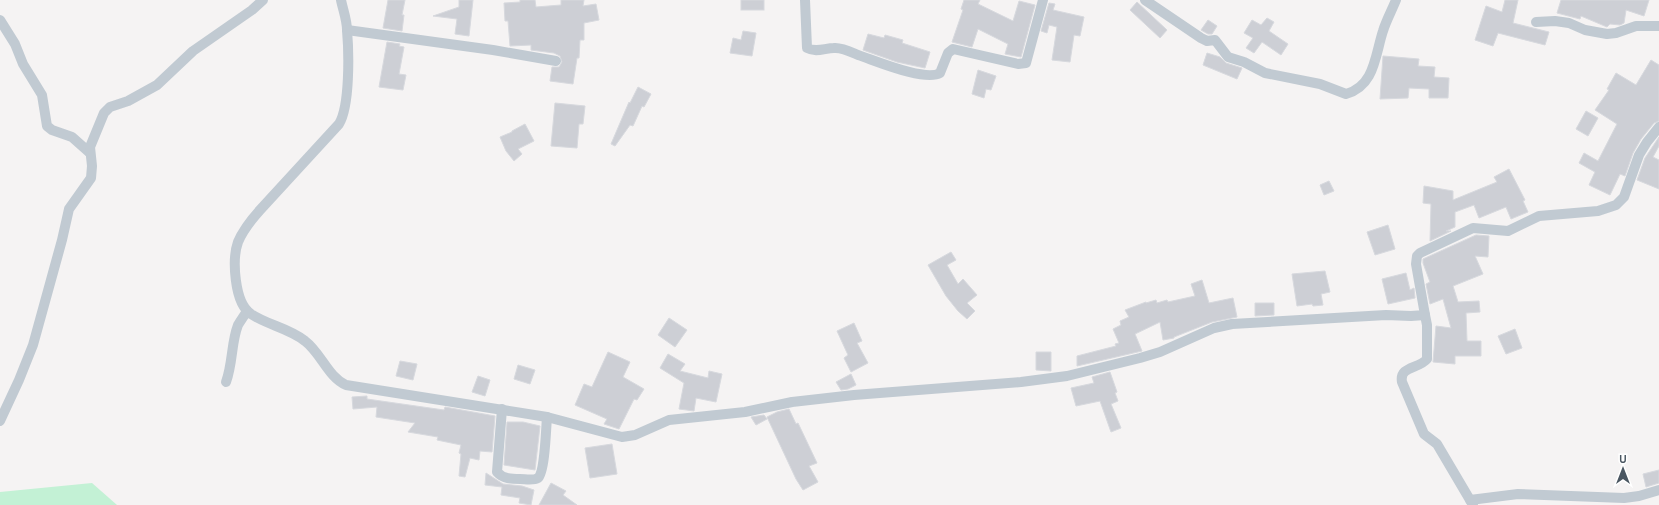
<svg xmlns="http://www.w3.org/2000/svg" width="1659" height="505" font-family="'Space Grotesk',sans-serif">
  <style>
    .green { fill: #c3f1d5 }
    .building { fill: #cdcfd5; stroke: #d7d9de }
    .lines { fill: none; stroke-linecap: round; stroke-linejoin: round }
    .street { stroke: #c1cad2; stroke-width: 10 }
  </style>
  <rect width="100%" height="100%" fill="#f5f3f3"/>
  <!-- green -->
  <path class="green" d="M92,483L117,505H0V492Z"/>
  <!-- building -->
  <g class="building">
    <path d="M388,0H405L402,15H404L402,31L383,28Z"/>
    <path d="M459,0H473L469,36L455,34L457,19L433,16L459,7Z"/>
    <path d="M520,0H535L536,7L561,5V0H584L583,6L596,4L599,20L584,23V40H580L579,58H577L573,84L550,81L552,67H559L562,62L560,56L554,53L531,50V45L510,46L508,21H505L504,3L520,2Z"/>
    <rect x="741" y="0" width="23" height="10"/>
    <path d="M964,0H980L978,4L1013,21L1019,1L1035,5L1021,57L1005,54L1008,44L978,29L972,47L952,42L963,10L961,9Z"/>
    <path d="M1505,0H1518L1513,23L1549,32L1545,45L1498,33L1493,46L1475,40L1486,6L1502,12Z"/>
    <path d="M1561,0H1649L1644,16L1626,10L1624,23L1620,25L1610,24L1607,27L1581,16L1580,19L1557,13Z"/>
    <path d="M1137,2L1167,30L1160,38L1130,10Z"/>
    <path d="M1049,3L1055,4L1053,10L1084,17L1080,36L1074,35L1070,62L1052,60L1057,27L1049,25L1047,33L1041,31Z"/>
    <path d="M1267,18L1274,22L1269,31L1288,44L1281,55L1262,42L1254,53L1246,48L1253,38L1244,33L1252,20L1261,25Z"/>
    <path d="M1208,20L1217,26L1212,34H1208L1201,30Z"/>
    <path d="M743,31L756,33L752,56L730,53L733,38L741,40Z"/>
    <path d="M868,34L884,38L885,35L903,40L902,43L930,52L925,68L897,62L863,50Z"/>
    <path d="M387,42L400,44L399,46L404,47L399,74L406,75L403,90L379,87Z"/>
    <path d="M1207,53L1220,57L1226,63L1242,68L1237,79L1203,65Z"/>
    <path d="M1383,56L1419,59L1418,66L1435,67L1434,77L1449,78L1448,98H1429V89L1409,88L1408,98L1380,99Z"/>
    <path d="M1651,60L1659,65V121L1654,123L1641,139L1633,153L1625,176L1620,174L1610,195L1589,185L1595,172L1579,163L1584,153L1598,161L1617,124L1595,110L1609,90L1607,89L1616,73L1636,85Z"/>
    <path d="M978,70L996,76L991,90L986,89L984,98L972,94Z"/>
    <path d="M638,87L651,94L644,107L642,106L633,126L630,125L615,146L611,144L629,102L630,103Z"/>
    <path d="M555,103L585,106L583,124H579L577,148L551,146Z"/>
    <path d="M1586,111L1598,118L1588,136L1576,129Z"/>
    <path d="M525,124L534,141L518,149L522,154L514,161L506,151L500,137L512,132V131Z"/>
    <path d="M1659,137V146L1653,157L1659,160V189L1637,180L1645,158Z"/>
    <path d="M1509,169L1525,200L1523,201L1528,212L1511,219L1506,207L1479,218L1474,205L1455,212V227L1446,231H1451L1430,241L1431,204L1423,203L1424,186L1453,191V200L1497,182L1494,177Z"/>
    <path d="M1329,181L1334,191L1324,195L1320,185Z"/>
    <path d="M1388,225L1395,249L1375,255L1367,232Z"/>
    <path d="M1476,235L1489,236L1488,257L1475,256L1483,274L1453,286L1458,302L1479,301L1480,312L1466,313L1467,341H1481V356H1455V364L1433,362L1436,326L1451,328L1443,299L1430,304L1426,284L1430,282L1423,263V259Z"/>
    <path d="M951,252L956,260L947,265L958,284L963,279L977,295L967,303L975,311L967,319L958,311L946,296L928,265Z"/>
    <path d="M1325,271L1330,292L1321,294L1323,305L1313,306L1312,304L1297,306L1292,274Z"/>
    <path d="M1406,273L1410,290L1414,288L1415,298L1388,304L1382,279Z"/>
    <path d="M1202,280L1209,303L1233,298L1237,317L1212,322L1174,337V338L1163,340L1160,322L1135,334L1142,351L1077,366V356L1116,346L1115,344L1119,343L1113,329L1121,325L1120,321L1129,317L1125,310L1146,302V303L1156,300L1157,303L1167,300L1168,302L1195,296L1191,284Z"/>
    <path d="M1255,303H1274V315L1255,316Z"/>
    <path d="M669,318L687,330L675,347L658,335Z"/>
    <path d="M854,323L862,341L857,343L868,363L851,372L844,358L848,355L837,331Z"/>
    <path d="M1515,329L1522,348L1506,354L1498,336Z"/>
    <path d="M608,352L630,362L623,377L644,389L637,400L634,399L619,429L604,424L607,419L575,405L584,384L592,387Z"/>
    <path d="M1036,352H1051V371L1036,370Z"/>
    <path d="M668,354L685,364L680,371L708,378L709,371L722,374L716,402L696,398L694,411L679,409L684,383L660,368Z"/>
    <path d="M400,361L417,364L413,380L396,376Z"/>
    <path d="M518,365L535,370L530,384L514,379Z"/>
    <path d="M1110,372L1117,392L1115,393L1118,401L1111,404L1121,428L1111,432L1100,401L1076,406L1071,388L1094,383L1092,377Z"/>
    <path d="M851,374L856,385L848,389L841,390L836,382Z"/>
    <path d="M478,376L490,380L485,396L472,392Z"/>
    <path d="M367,396V399L444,410L445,407L495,416L492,452L480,451L479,460L470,458L465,477L459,476L461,454L459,453L461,445L437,440L438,437L408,432L415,423L376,417L377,407L353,409L352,397Z"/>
    <path d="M789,409L796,424L798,423L817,463L809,466L818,482L803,490L796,479L767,417L777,412Z"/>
    <path d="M764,415L767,419L756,425L751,417Z"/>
    <path d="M507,422H523L540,426L535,470L504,465Z"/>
    <path d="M612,444L617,474L590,478L585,448Z"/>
    <path d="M1659,470V483L1646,487L1643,474Z"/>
    <path d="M486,473L503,484L522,486L534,490L531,505L519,503L520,498L501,495L502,487L485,485Z"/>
    <path d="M551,483L566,491L563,495L577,505H539Z"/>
  </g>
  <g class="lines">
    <!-- street -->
    <g class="street">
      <path d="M341,0C343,10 347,20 347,30C349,53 350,106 339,124L260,210C251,220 243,230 238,242C232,259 234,303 251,314C267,325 289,328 305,341C321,353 328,377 346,385L547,417L622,437L635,435L669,420L745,412L792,402L854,395L1021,382L1067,376L1140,358L1160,352L1214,328L1232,324L1386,315L1411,316L1425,315L1416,264L1417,256L1420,253L1473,228L1508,231L1539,216L1598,211L1616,205L1624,197L1639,155L1647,142L1659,127"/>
      <path d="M805,0L807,48C816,53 825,48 834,48C841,47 851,52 858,55C874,60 925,82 940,73L948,53L953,49L1018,64L1026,63L1043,0"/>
      <path d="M1145,0L1201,38L1207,41L1215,40L1228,57L1244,62L1265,73L1320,84L1346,94C1375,86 1375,55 1383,31C1386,21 1392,10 1396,0"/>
      <path d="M0,20L15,44L23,64L42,95L47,126L52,130L72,137L90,153"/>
      <path d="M1536,22L1555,21L1569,23L1585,30L1607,34L1616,33L1636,26H1659"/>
      <path d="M347,30L493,50L556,61"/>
      <path d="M1425,315L1427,325V359C1419,369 1399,366 1402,382L1424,434L1437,444L1473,505"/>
      <path d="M226,382C233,363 231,343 238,325C241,320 244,316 247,311"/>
      <path d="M502,409L497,472C503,479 512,479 520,479C525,479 533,481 538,478C545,472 546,428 547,417"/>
      <path d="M0,421L19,380L33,345L62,240L69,209L91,178L92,166L90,147L104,113L110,107L128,101L157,85L193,51L252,10L263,0"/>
      <path d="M1470,500L1518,494L1624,498L1639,496L1659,490"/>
    </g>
  </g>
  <!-- north arrow -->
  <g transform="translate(1623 469)" stroke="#ffffff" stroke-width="3" paint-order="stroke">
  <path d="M0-3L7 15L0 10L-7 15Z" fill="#4a5661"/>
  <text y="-6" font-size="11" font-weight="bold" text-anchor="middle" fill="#4a5661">U</text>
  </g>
</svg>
